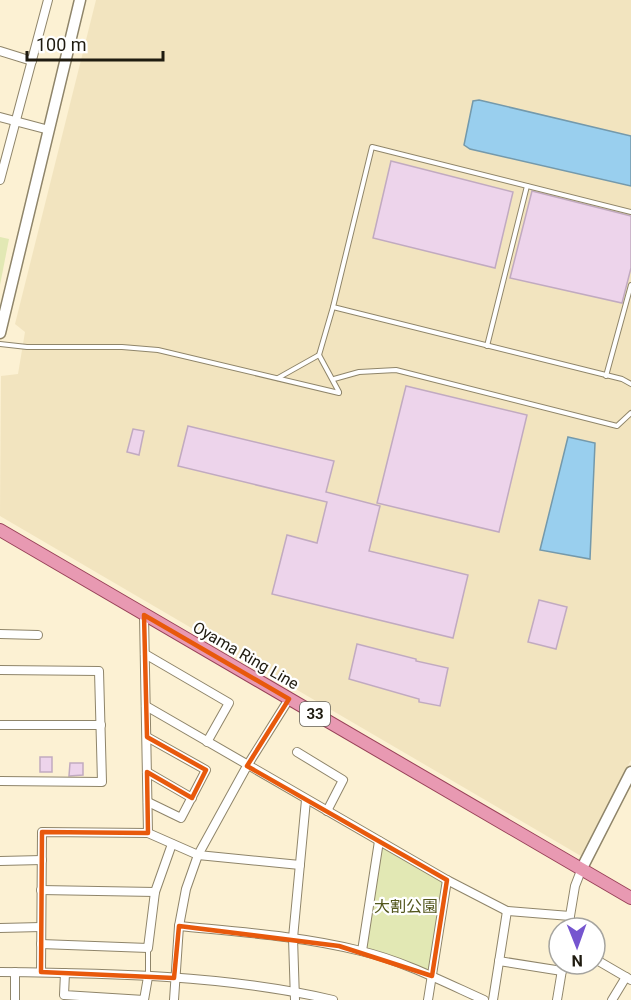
<svg xmlns="http://www.w3.org/2000/svg" width="631" height="1000" font-family="Roboto,'Noto Sans JP',sans-serif">
  <style>
    .built { fill: #f2e4bf }
    .green { fill: #e2e8b4 }
    .water { fill: #99cfee; stroke: #7499ab; stroke-width: 1.5 }
    .building { fill: #edd4eb; stroke: #c1aac0; stroke-width: 1.5 }
    .lines { fill: none; stroke-linecap: round; stroke-linejoin: round }
    .lane-casing { stroke: #8f856a; stroke-width: 6 }
    .street-casing { stroke: #8f856a; stroke-width: 10 }
    .secondary-casing { stroke: #8f856a; stroke-width: 13 }
    .primary-casing { stroke: #984158; stroke-width: 14 }
    .lane { stroke: #fff; stroke-width: 4 }
    .street { stroke: #fff; stroke-width: 8 }
    .secondary { stroke: #fff; stroke-width: 10 }
    .primary { stroke: #e899b2; stroke-width: 12 }
    .marked { fill: none; stroke: #e8590c; stroke-width: 4.5; stroke-linejoin: round }
    .labels { text-anchor: middle; stroke-width: 4.5; stroke-linejoin: round; paint-order: stroke }
    .shield { fill: #fff; stroke: #625f58; stroke-width: 1.5 }
    .shield-label { font-size: 15px; font-weight: bold; fill: #1f1b10 }
    .street-label { font-size: 16px; fill: #1f1b10; stroke: #fff }
    .park-label { font-size: 16px; fill: #53571d; stroke: #fff }
  </style>
  <rect width="100%" height="100%" fill="#fcf1d3"/>
  <!-- built -->
  <path class="built" d="M96,0H631V760L581,856L0,516L1,376L18,374L25,332L15,324Z"/>
  <!-- green -->
  <g class="green">
    <path d="M0,237L9,239L0,285Z"/>
    <path d="M381,845L445,881L430,973L365,949Z"/>
  </g>
  <!-- water -->
  <g class="water">
    <path d="M479,100L631,136V186L470,149L464,145L473,101Z"/>
    <path d="M568,437L595,443L590,559L540,550Z"/>
  </g>
  <!-- building -->
  <g class="building">
    <path d="M391,161L513,192L495,268L373,238Z"/>
    <path d="M532,191L631,216V268L622,303L510,278Z"/>
    <path d="M406,386L527,415L499,532L377,503Z"/>
    <path d="M188,426L334,461L326,492L380,506L369,551L468,575L453,638L272,594L287,535L317,543L327,502L178,466Z"/>
    <path d="M133,429L144,431L139,455L127,452Z"/>
    <path d="M539,600L567,607L556,649L528,642Z"/>
    <path d="M357,644L416,659V661L448,668L440,706L419,702V699L349,679Z"/>
    <rect x="40" y="757" width="12" height="15"/>
    <path d="M70,763H83V775L69,776Z"/>
  </g>
  <g class="lines">
    <defs>
      <g id="lane">
        <path d="M333,307L622,379L631,384"/>
        <path d="M0,344L27,347H122L158,350L339,393"/>
        <path d="M487,346L527,186"/>
        <path d="M319,355L339,392"/>
        <path d="M606,376L631,285"/>
        <path d="M278,378L319,355L333,307L372,147L631,212"/>
        <path d="M334,379L359,372L396,370L617,426L631,413"/>
        <path d="M148,976V948"/>
      </g>
      <g id="street">
        <path d="M0,51L32,61"/>
        <path d="M0,117L49,130"/>
        <path d="M0,180L48,0"/>
        <path d="M144,615L148,833"/>
        <path d="M0,634L38,635"/>
        <path d="M145,654L229,703L207,742"/>
        <path d="M0,670L99,671L102,782L0,781"/>
        <path d="M146,706L447,880L507,911L570,916"/>
        <path d="M0,725H101"/>
        <path d="M147,737L206,770L181,818L148,802"/>
        <path d="M297,752L343,780L327,811"/>
        <path d="M147,772L192,798"/>
        <path d="M0,861L42,860"/>
        <path d="M41,890L155,892"/>
        <path d="M179,926C239,932 301,936 361,951C403,961 444,982 484,1000"/>
        <path d="M0,928L41,927"/>
        <path d="M568,928L575,886L582,868"/>
        <path d="M41,944L148,948L155,892L172,844"/>
        <path d="M362,951L379,841"/>
        <path d="M595,959L631,980"/>
        <path d="M499,961L562,971"/>
        <path d="M0,972C108,973 227,975 333,1000"/>
        <path d="M15,972V1000"/>
        <path d="M41,972L42,832L148,833L198,855L300,865"/>
        <path d="M65,973L64,995L144,1000L148,977"/>
        <path d="M174,1000L179,926L186,889L198,855L247,766L289,699"/>
        <path d="M295,1000L293,938L306,800"/>
        <path d="M428,1000L447,880"/>
        <path d="M493,1000L507,911"/>
        <path d="M557,1000L563,964"/>
        <path d="M612,1000L626,977"/>
      </g>
      <g id="secondary">
        <path d="M0,333L80,0"/>
        <path d="M582,868L631,772"/>
      </g>
      <path id="primary" d="M0,530L631,898"/>
    </defs>
    <!-- lane casing -->
    <use href="#lane" class="lane-casing"/>
    <!-- street casing -->
    <use href="#street" class="street-casing"/>
    <!-- secondary casing -->
    <use href="#secondary" class="secondary-casing"/>
    <!-- primary casing -->
    <use href="#primary" class="primary-casing"/>
    <!-- lane -->
    <use href="#lane" class="lane"/>
    <!-- street -->
    <use href="#street" class="street"/>
    <!-- secondary -->
    <use href="#secondary" class="secondary"/>
    <!-- primary -->
    <use href="#primary" class="primary"/>
  </g>
  <!-- marked area -->
  <path class="marked" d="M144,615L289,699L247,766L447,880L432,976L339,946L179,926L174,978L41,972L42,832L148,833L147,772L192,798L206,770L147,737Z"/>
  <g class="labels">
    <!-- shield labels -->
    <rect class="shield" x="300" y="702" width="30" height="24" rx="4.5"/>
    <g class="shield-label">
      <text x="315" y="719">33</text>
    </g>
    <!-- street labels -->
    <g class="street-label">
      <text transform="translate(246 655) rotate(30)" y="6">Oyama Ring Line</text>
    </g>
    <!-- park labels -->
    <g class="park-label">
      <text x="406" y="912">大割公園</text>
    </g>
  </g>
  <!-- north arrow -->
  <g transform="translate(577 946) rotate(179)"><circle r="28" fill="#ffffff" stroke="#a5a49f" stroke-width="1.5"/>
  <path d="M0-4.5L10 22L0 15L-10 22Z" fill="#7555cf"/>
  <text y="-9" font-size="16" font-weight="bold" text-anchor="middle" fill="#1f1b10">N</text>
  </g>
  <!-- scale -->
  <path d="M27 51v9h136v-9" fill="none" stroke="#1f1b10" stroke-width="3"/>
  <text x="36" y="51" font-size="18" fill="#1f1b10" stroke="#ffffff" stroke-width="4.5" paint-order="stroke">100 m</text>
</svg>
